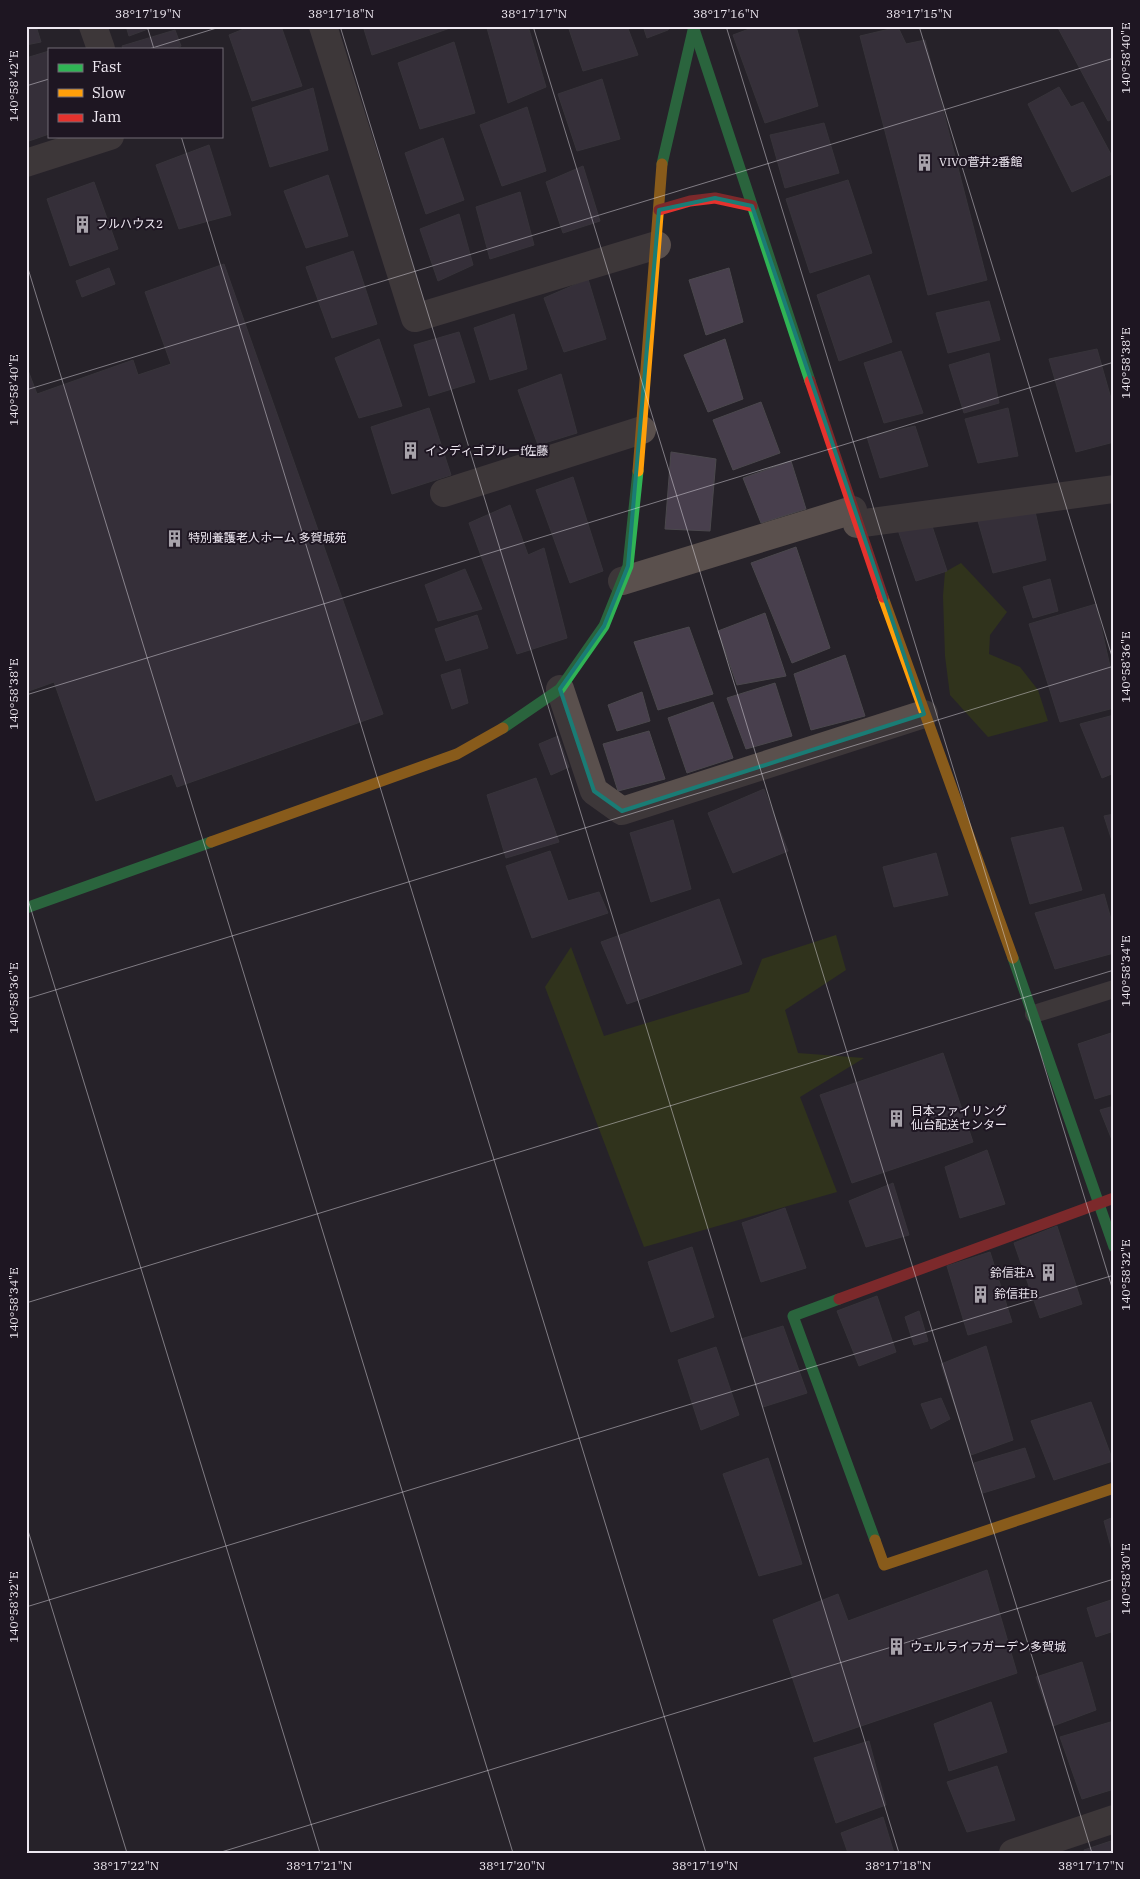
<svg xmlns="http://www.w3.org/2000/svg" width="1140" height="1879" font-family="'IBM Plex Serif','Noto Sans JP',serif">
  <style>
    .grass { fill: #3c470c }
    .building { fill: #483f4d; stroke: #4b484d }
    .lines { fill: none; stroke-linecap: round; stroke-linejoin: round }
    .lane { stroke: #5a504d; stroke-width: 18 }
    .street { stroke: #5a504d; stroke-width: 28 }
    .fast { stroke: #30b455; stroke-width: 11 }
    .slow { stroke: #ff9f0a; stroke-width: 11 }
    .jam { stroke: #e5322d; stroke-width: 11 }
    .marked { fill: none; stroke: #1a7c75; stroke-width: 4; stroke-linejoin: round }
    .ticks { fill: none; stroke: #eee8f1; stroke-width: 1; stroke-opacity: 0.45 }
    .labels { text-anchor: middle; stroke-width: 4; stroke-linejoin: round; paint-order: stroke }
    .poi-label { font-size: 12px; fill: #eee8f1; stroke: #1e1622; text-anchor: start }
    .neatline { fill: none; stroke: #eee8f1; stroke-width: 2 }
    .ticks-label { font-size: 12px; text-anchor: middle; fill: #eee8f1 }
  </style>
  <rect width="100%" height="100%" fill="#262229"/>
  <!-- grass -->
  <g class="grass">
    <path d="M961,563L1007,612L990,635L989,654L1020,667L1038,690L1048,721L988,737L950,695L945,656L943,596L945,572Z"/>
    <path d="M836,935L846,970L785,1010L798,1053L864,1058L800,1097L837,1192L644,1247L545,987L571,947L604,1036L749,992L762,959Z"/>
  </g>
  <!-- building -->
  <g class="building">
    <path d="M26,26H36L41,42L26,45Z"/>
    <path d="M126,26H156L129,36Z"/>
    <path d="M251,26H281L302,86L252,101L229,35Z"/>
    <path d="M363,26H456L372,55Z"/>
    <path d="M491,26H528L546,87L508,103L487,28Z"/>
    <path d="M568,26H627L638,55L583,71Z"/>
    <path d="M643,26H670L668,30L647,38Z"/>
    <path d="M757,26H796L818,106L765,123L733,35Z"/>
    <path d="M1057,26H1114V118L1108,121Z"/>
    <path d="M898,27L906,44L925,40L987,280L928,295L860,36Z"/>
    <path d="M175,30L181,46L174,49H123L122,46Z"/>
    <path d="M454,42L475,113L420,129L398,63Z"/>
    <path d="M49,51V134L29,141L26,133V58Z"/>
    <path d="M602,79L620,139L577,151L558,94Z"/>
    <path d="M1059,87L1071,107L1083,102L1114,160V173L1072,192L1028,104Z"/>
    <path d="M313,88L328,150L270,167L252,108Z"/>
    <path d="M527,107L546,171L502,186L480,125Z"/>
    <path d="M824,123L839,173L785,188L770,135Z"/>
    <path d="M443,138L464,200L426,214L405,153Z"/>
    <path d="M209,145L231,215L179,229L156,165Z"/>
    <path d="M583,166L600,221L563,233L546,182Z"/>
    <path d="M328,175L348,236L306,248L284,191Z"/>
    <path d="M848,180L872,253L810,273L786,199Z"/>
    <path d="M94,182L118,249L70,266L47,199Z"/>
    <path d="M520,192L534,245L490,259L476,207Z"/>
    <path d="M459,214L473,265L438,281L420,229Z"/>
    <path d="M353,251L377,324L332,338L306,267Z"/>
    <path d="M224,264L383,714L177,787L172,774L96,801L54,682L26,692V365L37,394L133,360L138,375L171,364L145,292Z"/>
    <path d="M109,268L115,284L82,297L76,281Z"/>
    <path d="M729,268L743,322L706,335L689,280Z"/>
    <path d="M869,275L892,342L839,361L817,295Z"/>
    <path d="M588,279L606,339L564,352L544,298Z"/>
    <path d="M989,301L1000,340L948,353L936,313Z"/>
    <path d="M514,314L527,369L490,380L474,328Z"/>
    <path d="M459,332L475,382L429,396L414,345Z"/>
    <path d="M379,339L402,406L359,418L335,358Z"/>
    <path d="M725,339L743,399L708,412L684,355Z"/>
    <path d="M1097,349L1114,409V442L1076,452L1049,359Z"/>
    <path d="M901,351L923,413L884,423L864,363Z"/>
    <path d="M989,353L999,403L964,413L949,365Z"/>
    <path d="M561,374L577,433L538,445L518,390Z"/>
    <path d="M761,402L780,453L733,470L713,420Z"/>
    <path d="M429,408L451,475L392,494L371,427Z"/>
    <path d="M1008,408L1018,456L978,463L965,419Z"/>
    <path d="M915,426L928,466L880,478L867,437Z"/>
    <path d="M671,452L716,459L710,531L665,529Z"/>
    <path d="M791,461L806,509L761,523L743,478Z"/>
    <path d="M573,477L603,571L570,583L536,490Z"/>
    <path d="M510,505L528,555L544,548L567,638L517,654L469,523Z"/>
    <path d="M1034,507L1046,560L993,573L978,521Z"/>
    <path d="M930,520L947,571L916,581L898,530Z"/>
    <path d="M796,547L830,648L792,663L751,563Z"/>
    <path d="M465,569L482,609L438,621L425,585Z"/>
    <path d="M1050,579L1058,611L1033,618L1023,587Z"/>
    <path d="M1096,604L1114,684V708L1060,722L1029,624Z"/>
    <path d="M765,613L786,676L737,685L718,631Z"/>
    <path d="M477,615L488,648L446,661L435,629Z"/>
    <path d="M689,627L713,694L658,710L634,642Z"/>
    <path d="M845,655L865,716L811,730L794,674Z"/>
    <path d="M460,669L468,703L452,709L441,675Z"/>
    <path d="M775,683L792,736L746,749L727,698Z"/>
    <path d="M642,692L650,721L617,731L608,705Z"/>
    <path d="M713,702L733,758L687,773L668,718Z"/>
    <path d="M1114,715V773L1102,778L1080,724Z"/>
    <path d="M649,731L665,779L618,791L603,744Z"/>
    <path d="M558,736L569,767L551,775L539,744Z"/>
    <path d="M536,778L559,842L506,858L487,795Z"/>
    <path d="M764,789L788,851L733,873L708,813Z"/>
    <path d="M1114,814V847L1104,816Z"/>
    <path d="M673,820L691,889L651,902L630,833Z"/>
    <path d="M1063,827L1082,890L1030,904L1011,838Z"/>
    <path d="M550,851L568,901L599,892L608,913L532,938L506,866Z"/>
    <path d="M936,853L948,895L894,907L883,867Z"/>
    <path d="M1104,894L1114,930V953L1055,969L1035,913Z"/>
    <path d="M719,899L742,964L627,1004L601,942Z"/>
    <path d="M1114,1032V1093L1095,1099L1078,1044Z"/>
    <path d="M943,1053L973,1142L852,1183L820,1095Z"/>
    <path d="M1114,1106V1145L1100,1110Z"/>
    <path d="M987,1150L1005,1204L960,1218L945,1167Z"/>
    <path d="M893,1183L909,1235L866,1247L849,1201Z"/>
    <path d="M785,1208L806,1268L761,1282L742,1223Z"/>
    <path d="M1057,1226L1082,1304L1040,1318L1014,1243Z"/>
    <path d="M692,1247L714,1317L671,1332L648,1262Z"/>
    <path d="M990,1252L1012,1322L968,1335L947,1266Z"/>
    <path d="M877,1296L896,1352L859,1366L837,1311Z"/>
    <path d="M919,1311L928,1341L914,1345L905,1317Z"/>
    <path d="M783,1326L807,1393L763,1407L741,1339Z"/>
    <path d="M986,1346L1013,1440L971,1455L941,1364Z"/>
    <path d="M716,1347L739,1415L701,1430L678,1360Z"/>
    <path d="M941,1398L950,1419L931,1429L921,1404Z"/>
    <path d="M1091,1402L1113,1461L1054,1480L1031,1421Z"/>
    <path d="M1025,1448L1035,1477L983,1493L974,1463Z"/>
    <path d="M768,1458L802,1564L759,1576L723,1474Z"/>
    <path d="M1114,1517V1558L1104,1521Z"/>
    <path d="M987,1570L1017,1673L814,1742L773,1620L838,1594L848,1621Z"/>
    <path d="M1114,1599V1631L1096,1637L1087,1608Z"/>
    <path d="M1082,1662L1096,1710L1053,1726L1036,1677Z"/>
    <path d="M991,1702L1007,1752L949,1771L934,1724Z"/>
    <path d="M1114,1721V1789L1082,1799L1060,1737Z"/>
    <path d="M869,1741L886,1805L836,1823L814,1758Z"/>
    <path d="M997,1766L1015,1820L967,1832L947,1782Z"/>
    <path d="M883,1817L894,1853H848L841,1833Z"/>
    <path d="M1114,1840V1853H1085L1084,1850Z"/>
  </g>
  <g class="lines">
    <!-- lane -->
    <path class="lane" d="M1034,1014L1114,989"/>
    <!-- street -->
    <g class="street">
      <path d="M93,26L101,49"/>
      <path d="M323,26L415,318L657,245"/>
      <path d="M26,163L110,136"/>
      <path d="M444,493L642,430"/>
      <path d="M857,524L1114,489"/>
      <path d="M622,581L853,510"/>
      <path d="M560,689L594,791L622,811L924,714"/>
      <path d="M1013,1853L1114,1819"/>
    </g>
    <!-- fast -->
    <g class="fast">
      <path d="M693,26L810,381"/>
      <path d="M662,164L694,26"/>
      <path d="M503,728L560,689L604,626L628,566L638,471"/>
      <path d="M26,908L211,842"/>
      <path d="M1013,958L1114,1247"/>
      <path d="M839,1299L793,1316L875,1540"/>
    </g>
    <!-- slow -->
    <g class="slow">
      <path d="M638,471L662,164"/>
      <path d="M883,597L1013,958"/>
      <path d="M211,842L457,754L503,728"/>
      <path d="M875,1540L884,1565L1114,1488"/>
    </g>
    <!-- jam -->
    <g class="jam">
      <path d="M659,210L690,201L715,198L752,206"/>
      <path d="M810,381L883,597"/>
      <path d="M839,1299L1114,1198"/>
    </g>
  </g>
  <!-- marked area -->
  <path d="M0 0H1140V1879H0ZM715,198L752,206L924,714L622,811L594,791L560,689L604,626L628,566L659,210Z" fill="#262229" fill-opacity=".55" fill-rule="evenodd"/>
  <path class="marked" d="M715,198L752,206L924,714L622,811L594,791L560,689L604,626L628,566L659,210Z"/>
  <!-- ticks -->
  <path class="ticks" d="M147,26L154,49M340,26L899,1853M533,26L1092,1853M726,26L1114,1294M919,26L1114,663M1112,26L1114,32M149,49L223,26M26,86L49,79M181,136L706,1853M26,262L513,1853M26,390L1114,58M26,695L1114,362M26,893L320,1853M26,999L1114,666M26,1303L1114,970M26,1524L127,1853M26,1607L1114,1275M218,1853L1114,1579"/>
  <!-- icons -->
  <defs>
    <symbol id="building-bare" viewBox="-9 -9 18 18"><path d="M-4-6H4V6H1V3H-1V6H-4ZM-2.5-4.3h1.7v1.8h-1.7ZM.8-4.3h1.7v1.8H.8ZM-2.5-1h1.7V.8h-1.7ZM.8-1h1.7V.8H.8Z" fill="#a8a3ab" stroke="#1e1622" stroke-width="2.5" paint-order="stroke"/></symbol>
  </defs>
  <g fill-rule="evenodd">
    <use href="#building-bare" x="912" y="150" width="25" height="25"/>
    <use href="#building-bare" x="70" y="212" width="25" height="25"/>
    <use href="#building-bare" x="398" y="438" width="25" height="25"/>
    <use href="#building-bare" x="162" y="526" width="25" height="25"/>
    <use href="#building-bare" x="884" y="1106" width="25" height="25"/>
    <use href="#building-bare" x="1036" y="1260" width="25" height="25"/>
    <use href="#building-bare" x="968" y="1282" width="25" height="25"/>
    <use href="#building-bare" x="884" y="1634" width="25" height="25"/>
  </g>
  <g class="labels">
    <!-- poi labels -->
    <g class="poi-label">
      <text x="939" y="166">VIVO菅井2番館</text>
      <text x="96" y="228">フルハウス2</text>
      <text x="425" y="455">インディゴブルーf佐藤</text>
      <text x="188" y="542">特別養護老人ホーム 多賀城苑</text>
      <text x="911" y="1115">日本ファイリング<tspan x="911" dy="14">仙台配送センター</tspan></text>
      <text x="1034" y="1277" text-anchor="end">鈴信荘A</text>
      <text x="994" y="1298">鈴信荘B</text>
      <text x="910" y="1651">ウェルライフガーデン多賀城</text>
    </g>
  </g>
  <!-- border -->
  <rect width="1140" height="1879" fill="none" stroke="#1e1622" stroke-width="55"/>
  <!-- legend -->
  <rect x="48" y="48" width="175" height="90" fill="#1e1622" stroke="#716a75"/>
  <rect x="58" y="64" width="25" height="8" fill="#30b455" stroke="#716a75"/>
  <text x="92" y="72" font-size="15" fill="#eee8f1">Fast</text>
  <rect x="58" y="89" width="25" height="8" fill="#ff9f0a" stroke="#716a75"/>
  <text x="92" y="98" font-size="15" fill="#eee8f1">Slow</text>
  <rect x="58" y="114" width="25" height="8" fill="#e5322d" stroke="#716a75"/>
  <text x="92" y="122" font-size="15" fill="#eee8f1">Jam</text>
  <rect x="28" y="28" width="1084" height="1824" class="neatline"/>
  <g class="ticks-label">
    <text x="148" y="18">38°17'19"N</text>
    <text x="341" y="18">38°17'18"N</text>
    <text x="534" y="18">38°17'17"N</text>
    <text x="726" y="18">38°17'16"N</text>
    <text x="919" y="18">38°17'15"N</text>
    <text transform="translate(1126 58) rotate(-90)" y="4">140°58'40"E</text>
    <text transform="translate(14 86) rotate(-90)" y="4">140°58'42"E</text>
    <text transform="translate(1126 363) rotate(-90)" y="4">140°58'38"E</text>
    <text transform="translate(14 390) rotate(-90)" y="4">140°58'40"E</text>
    <text transform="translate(1126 667) rotate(-90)" y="4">140°58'36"E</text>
    <text transform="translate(14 694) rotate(-90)" y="4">140°58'38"E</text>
    <text transform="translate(1126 971) rotate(-90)" y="4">140°58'34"E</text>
    <text transform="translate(14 998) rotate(-90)" y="4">140°58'36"E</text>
    <text transform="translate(1126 1275) rotate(-90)" y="4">140°58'32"E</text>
    <text transform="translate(14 1303) rotate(-90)" y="4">140°58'34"E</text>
    <text transform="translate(1126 1579) rotate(-90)" y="4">140°58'30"E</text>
    <text transform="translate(14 1607) rotate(-90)" y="4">140°58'32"E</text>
    <text x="126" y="1870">38°17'22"N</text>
    <text x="319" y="1870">38°17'21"N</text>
    <text x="512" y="1870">38°17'20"N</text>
    <text x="705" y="1870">38°17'19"N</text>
    <text x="898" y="1870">38°17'18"N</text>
    <text x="1091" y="1870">38°17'17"N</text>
  </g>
</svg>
